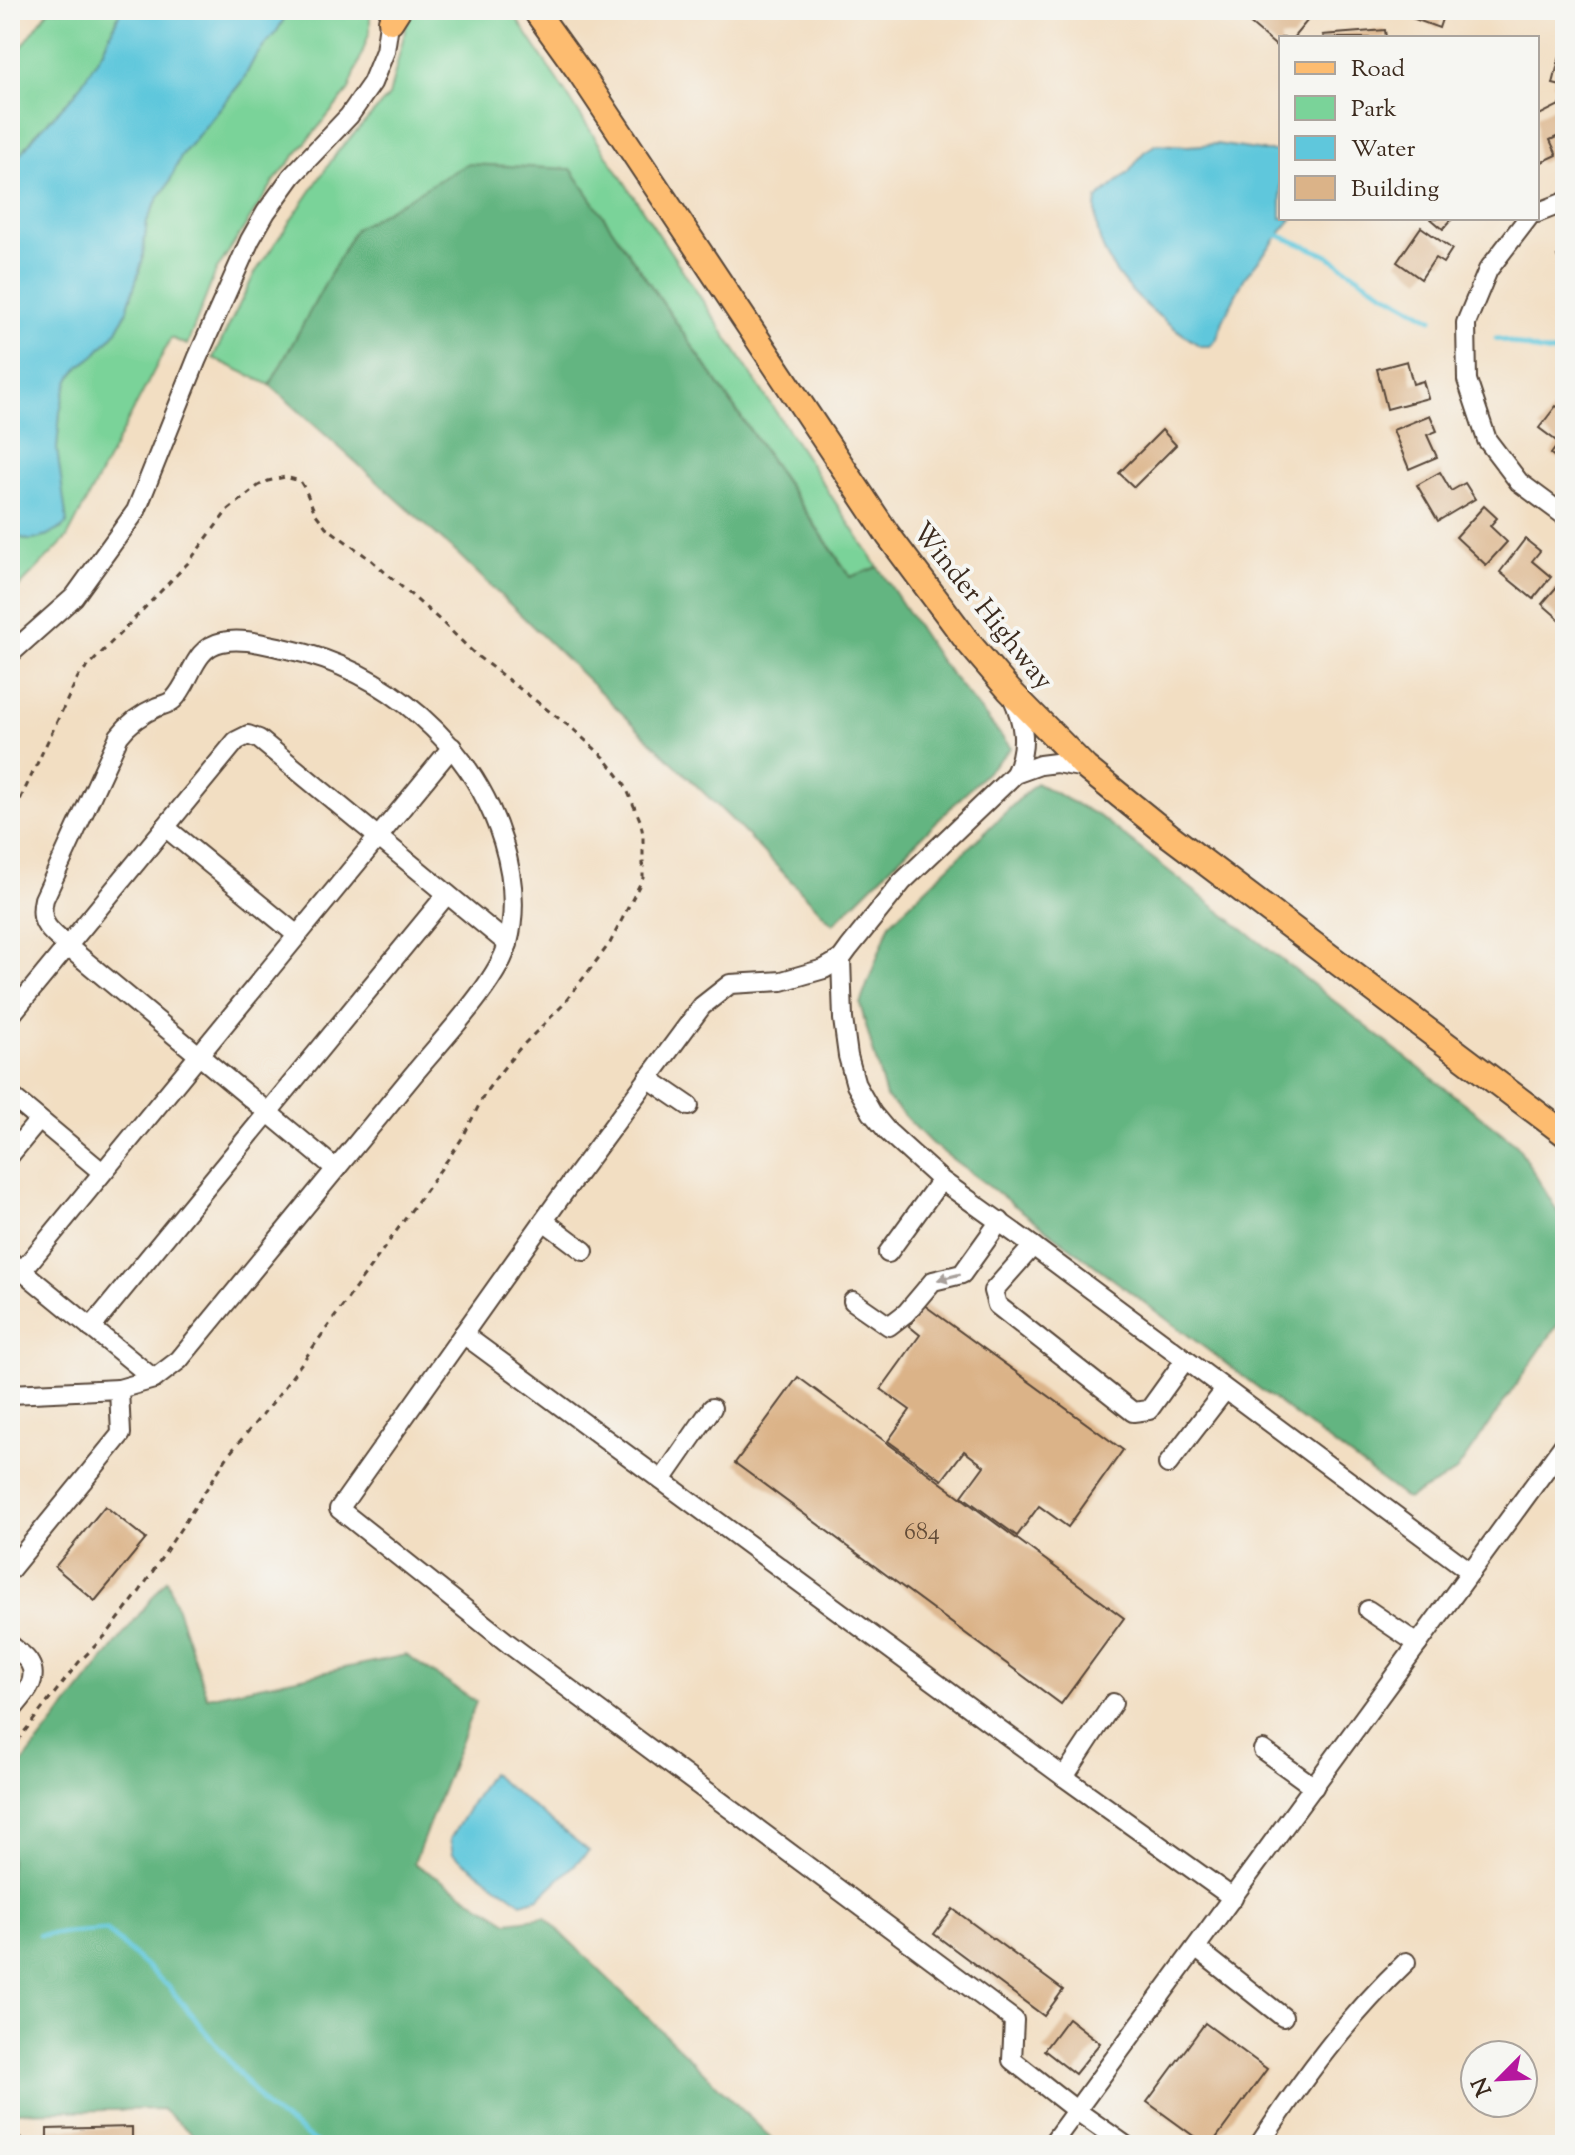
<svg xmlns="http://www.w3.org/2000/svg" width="1575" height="2155" font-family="'Sorts Mill Goudy',serif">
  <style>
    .green { fill: #7ad399; stroke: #5a7e5c; stroke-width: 2 }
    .forest { fill: #63b581; stroke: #4f7050; stroke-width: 2 }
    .water { fill: #5fc7dc; stroke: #4d787d; stroke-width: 2 }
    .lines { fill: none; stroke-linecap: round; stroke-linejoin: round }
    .stream { stroke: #5fc7dc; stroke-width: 5 }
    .building { fill: #dbb388 }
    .minor-casing { stroke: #564537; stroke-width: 22 }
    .major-casing { stroke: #564537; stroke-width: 28 }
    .path { stroke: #564537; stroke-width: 3; stroke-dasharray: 6 6; stroke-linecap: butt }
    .minor { stroke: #fff; stroke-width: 18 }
    .major { stroke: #fdbc70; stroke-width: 24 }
    .oneway { fill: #a79f9a }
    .labels { text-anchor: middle; stroke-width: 8; stroke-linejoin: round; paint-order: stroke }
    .number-label { font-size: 24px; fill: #634c38 }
    .street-label { font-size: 28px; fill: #3b2a1e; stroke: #f6f6f2 }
  </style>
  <rect width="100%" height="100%" fill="#f6f6f2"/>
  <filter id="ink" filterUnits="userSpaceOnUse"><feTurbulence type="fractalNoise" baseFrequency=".0125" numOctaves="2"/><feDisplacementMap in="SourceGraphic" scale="16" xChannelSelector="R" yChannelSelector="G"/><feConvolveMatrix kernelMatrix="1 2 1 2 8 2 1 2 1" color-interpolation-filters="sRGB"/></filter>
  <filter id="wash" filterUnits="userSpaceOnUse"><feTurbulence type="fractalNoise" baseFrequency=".006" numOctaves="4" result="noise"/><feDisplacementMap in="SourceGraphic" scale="32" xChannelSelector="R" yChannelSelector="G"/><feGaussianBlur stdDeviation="1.8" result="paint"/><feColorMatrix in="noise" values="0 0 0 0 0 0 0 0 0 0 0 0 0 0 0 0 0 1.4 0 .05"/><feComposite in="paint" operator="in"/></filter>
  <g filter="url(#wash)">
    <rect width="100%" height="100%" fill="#f2dec2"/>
    <!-- green -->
    <g class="green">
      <path d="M49,10H121L102,52L74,96L37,133L10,168V63Z"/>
      <path d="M289,10H370V31L349,90L275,180L216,271L187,345L171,338L67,538L10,596V531C34,545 37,538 62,528L57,449L60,412L64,393L70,378L79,367L95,355L116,332L126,313L142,262L147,221L157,200L168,185L181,156L243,80L255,57L277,31Z"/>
      <path d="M413,10H511L878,567L851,577L571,169L355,229L270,385L213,358L255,273L338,151L389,96L409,15Z"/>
    </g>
    <!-- forest -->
    <g class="forest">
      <path d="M467,164L571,169L850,577L878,567L940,661L1011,748L833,924L731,819L458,554L270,385L355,229Z"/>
      <path d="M1036,783L1099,816L1517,1145L1565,1224V1314L1455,1473L1407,1499L931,1143L886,1097L860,1004L890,923Z"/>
      <path d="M167,1579L207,1697L406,1655L476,1702L414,1863L508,1922L545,1917L778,2145H205L162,2109L10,2112V1779Z"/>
    </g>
    <!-- water -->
    <g class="water">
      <path d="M121,10H289L277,31L255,57L243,80L181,156L168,185L157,200L147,221L142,262L126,313L116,332L95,355L79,367L70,378L64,393L60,412L57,449L67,523C61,530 38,541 29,540C22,540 16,534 10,531V168L37,133L74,95L102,52Z"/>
      <path d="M1157,144L1187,146L1216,144L1263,151H1281V218H1293L1245,277L1224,318L1217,338L1210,346H1200C1151,313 1087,266 1097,199L1129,172L1144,152Z"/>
      <path d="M490,1773L589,1851L539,1898L522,1903L453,1854L450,1839Z"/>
    </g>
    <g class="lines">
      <!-- stream -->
      <g class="stream">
        <path d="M1278,235L1327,255L1371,285L1432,319"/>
        <path d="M1496,338L1540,351L1565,355"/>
        <path d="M39,1935L106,1930L169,1987L268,2109L320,2145"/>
      </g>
    </g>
    <g id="blocks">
      <!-- building -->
      <g class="building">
        <path d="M1234,10H1308L1313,14L1293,38H1281V50Z"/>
        <path d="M1399,10H1445L1439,28L1398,13Z"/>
        <path d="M1385,30L1386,38H1324L1323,35Z"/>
        <path d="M1563,43L1565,44V87L1553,84Z"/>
        <path d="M1559,105L1565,118V133L1550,140L1557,155L1540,163L1537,156V116Z"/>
        <path d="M1430,218H1453L1443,229Z"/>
        <path d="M1421,227L1452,249L1443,263L1435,258L1421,279L1397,262Z"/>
        <path d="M1565,254V277H1564L1557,256Z"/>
        <path d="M1407,361L1413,384L1423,381L1428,398L1387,409L1377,369Z"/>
        <path d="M1556,406L1565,412V465L1551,454L1559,443L1539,428Z"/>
        <path d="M1430,415L1437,431L1427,435L1437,457L1409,469L1393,430Z"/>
        <path d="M1162,430L1176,445L1134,487L1119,473Z"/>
        <path d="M1440,472L1451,491L1465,483L1475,499L1438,521L1417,485Z"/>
        <path d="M1484,506L1497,518L1490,526L1507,542L1486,565L1456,537Z"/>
        <path d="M1525,539L1540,551L1532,561L1551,577L1533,599L1500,572Z"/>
        <path d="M1560,583L1565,588V624L1542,604Z"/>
        <path d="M924,1305L1123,1450L1068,1527L1039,1506L1017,1536L962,1496L984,1466L964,1451L942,1480L888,1441L910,1410L881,1389L920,1335L909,1326Z"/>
        <path d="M798,1377L1124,1618L1061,1704L735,1463Z"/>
        <path d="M105,1506L146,1539L95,1601L55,1567Z"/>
        <path d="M953,1909L1063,1990L1044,2016L934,1934Z"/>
        <path d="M1068,2018L1100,2043L1075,2074L1044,2050Z"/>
        <path d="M1205,2023L1267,2069L1211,2145H1206L1147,2102Z"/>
        <path d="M132,2127V2145H47V2129Z"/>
        <path d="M10,2129L30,2145H10Z"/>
      </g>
    </g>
  </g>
  <g filter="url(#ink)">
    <use href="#blocks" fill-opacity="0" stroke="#564537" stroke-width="2"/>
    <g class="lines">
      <defs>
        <g id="minor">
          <path d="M1537,213L1565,202"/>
          <path d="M1528,218L1488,270L1466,323L1467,380L1487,440L1519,482L1565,516"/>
          <path d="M10,654L74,597L136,511L197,359L250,240L266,212L292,176L349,116L372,83L385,51L391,10"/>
          <path d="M1012,696C1024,723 1028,746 1015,774"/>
          <path d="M1086,768L1056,763L1040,765L1015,774L902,882L849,948L841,959L843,1019L848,1056L856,1085L872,1113L888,1132L941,1180L1033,1246L1471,1572"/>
          <path d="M165,827L297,935"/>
          <path d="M841,959L824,969L782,981L730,984L702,1006L562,1195L339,1509L509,1644L1014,2020L1012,2060L1077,2111L1125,2145"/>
          <path d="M10,1016L236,741L248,735L259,739L508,944"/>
          <path d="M648,1078L689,1106"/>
          <path d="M10,1095L102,1172"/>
          <path d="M10,1155L39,1120"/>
          <path d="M544,1221L584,1251"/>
          <path d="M1033,1246L993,1291L997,1305L1133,1412L1149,1410L1185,1360"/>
          <path d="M888,1253L941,1180"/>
          <path d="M10,1261L154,1379"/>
          <path d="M22,1271L452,747"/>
          <path d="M853,1301L889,1326L906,1313L933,1281L962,1274L1000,1221"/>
          <path d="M91,1328L447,894"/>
          <path d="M463,1334L1064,1777"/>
          <path d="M119,1389L154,1379L179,1360C257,1265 335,1170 413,1075C439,1043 499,981 508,943C517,908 513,875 503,842C473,744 386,670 287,649C267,645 242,637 222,642C192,648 192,682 173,700C168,704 162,705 157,707C141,714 129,723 119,736L44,899C38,925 50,930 67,946L336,1169"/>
          <path d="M10,1394L119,1389L121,1434L10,1570"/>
          <path d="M1168,1464L1225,1390"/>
          <path d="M662,1480L712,1408"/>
          <path d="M1368,1610L1418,1644"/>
          <path d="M10,1645C16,1650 27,1657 30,1664C40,1682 20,1699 10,1712"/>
          <path d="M1113,1703L1064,1777L1233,1898"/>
          <path d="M1263,1750L1314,1787"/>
          <path d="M1197,1949L1283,2017"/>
          <path d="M1051,2145L1565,1443"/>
          <path d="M1259,2145C1303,2078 1348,2017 1406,1962"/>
        </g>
        <g id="major">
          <path d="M535,10L581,74L888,535L968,642L1009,690L1086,768L1170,836L1565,1134"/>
          <path d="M391,21L398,10"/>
        </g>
      </defs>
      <!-- minor casing -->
      <use href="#minor" class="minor-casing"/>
      <!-- major casing -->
      <use href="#major" class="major-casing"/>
      <!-- path -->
      <path class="path" d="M10,821L78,677L188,563L227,511L258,486L268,481L285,477L300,481L305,489L315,513L326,527L371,560L442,622L477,656L574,730L604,757L624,783L640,820L643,834V878L610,943L562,1006L520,1048L498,1075L485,1093L463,1137L448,1159L278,1396L230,1453L140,1591L107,1634L79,1662L10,1750"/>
      <!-- minor -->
      <use href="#minor" class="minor"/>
      <!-- major -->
      <use href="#major" class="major"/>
    </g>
    <!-- one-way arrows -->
    <defs><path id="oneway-solid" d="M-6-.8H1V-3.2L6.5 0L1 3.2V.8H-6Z" transform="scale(2)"/></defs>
    <use class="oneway" href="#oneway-solid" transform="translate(949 1277) rotate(166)"/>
  </g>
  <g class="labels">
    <!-- number labels -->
    <g class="number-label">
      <text x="922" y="1539">684</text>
    </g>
    <!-- street labels -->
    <g class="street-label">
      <text transform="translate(984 605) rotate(51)" y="10">Winder Highway</text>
    </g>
  </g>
  <!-- margin -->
  <rect width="1575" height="2155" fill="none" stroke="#f6f6f2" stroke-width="40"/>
  <!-- legend -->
  <rect x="1279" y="36" width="260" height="184" fill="#f6f6f2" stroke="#aba49d" stroke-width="2"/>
  <rect x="1295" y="62" width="40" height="12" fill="#fdbc70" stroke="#aba49d" stroke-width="2"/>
  <text x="1351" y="76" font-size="24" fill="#3b2a1e">Road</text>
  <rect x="1295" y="96" width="40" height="24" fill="#7ad399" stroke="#aba49d" stroke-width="2"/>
  <text x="1351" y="116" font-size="24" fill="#3b2a1e">Park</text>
  <rect x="1295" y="136" width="40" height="24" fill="#5fc7dc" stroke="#aba49d" stroke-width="2"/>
  <text x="1351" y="156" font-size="24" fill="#3b2a1e">Water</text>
  <rect x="1295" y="176" width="40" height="24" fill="#dbb388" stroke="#aba49d" stroke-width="2"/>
  <text x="1351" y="196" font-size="24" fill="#3b2a1e">Building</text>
  <!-- north arrow -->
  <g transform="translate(1499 2079) rotate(246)"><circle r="38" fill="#f6f6f2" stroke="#aba49d" stroke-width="2"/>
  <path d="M0-6L14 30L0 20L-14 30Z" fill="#b5179e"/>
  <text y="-12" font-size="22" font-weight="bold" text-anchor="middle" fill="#3b2a1e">N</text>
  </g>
</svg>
